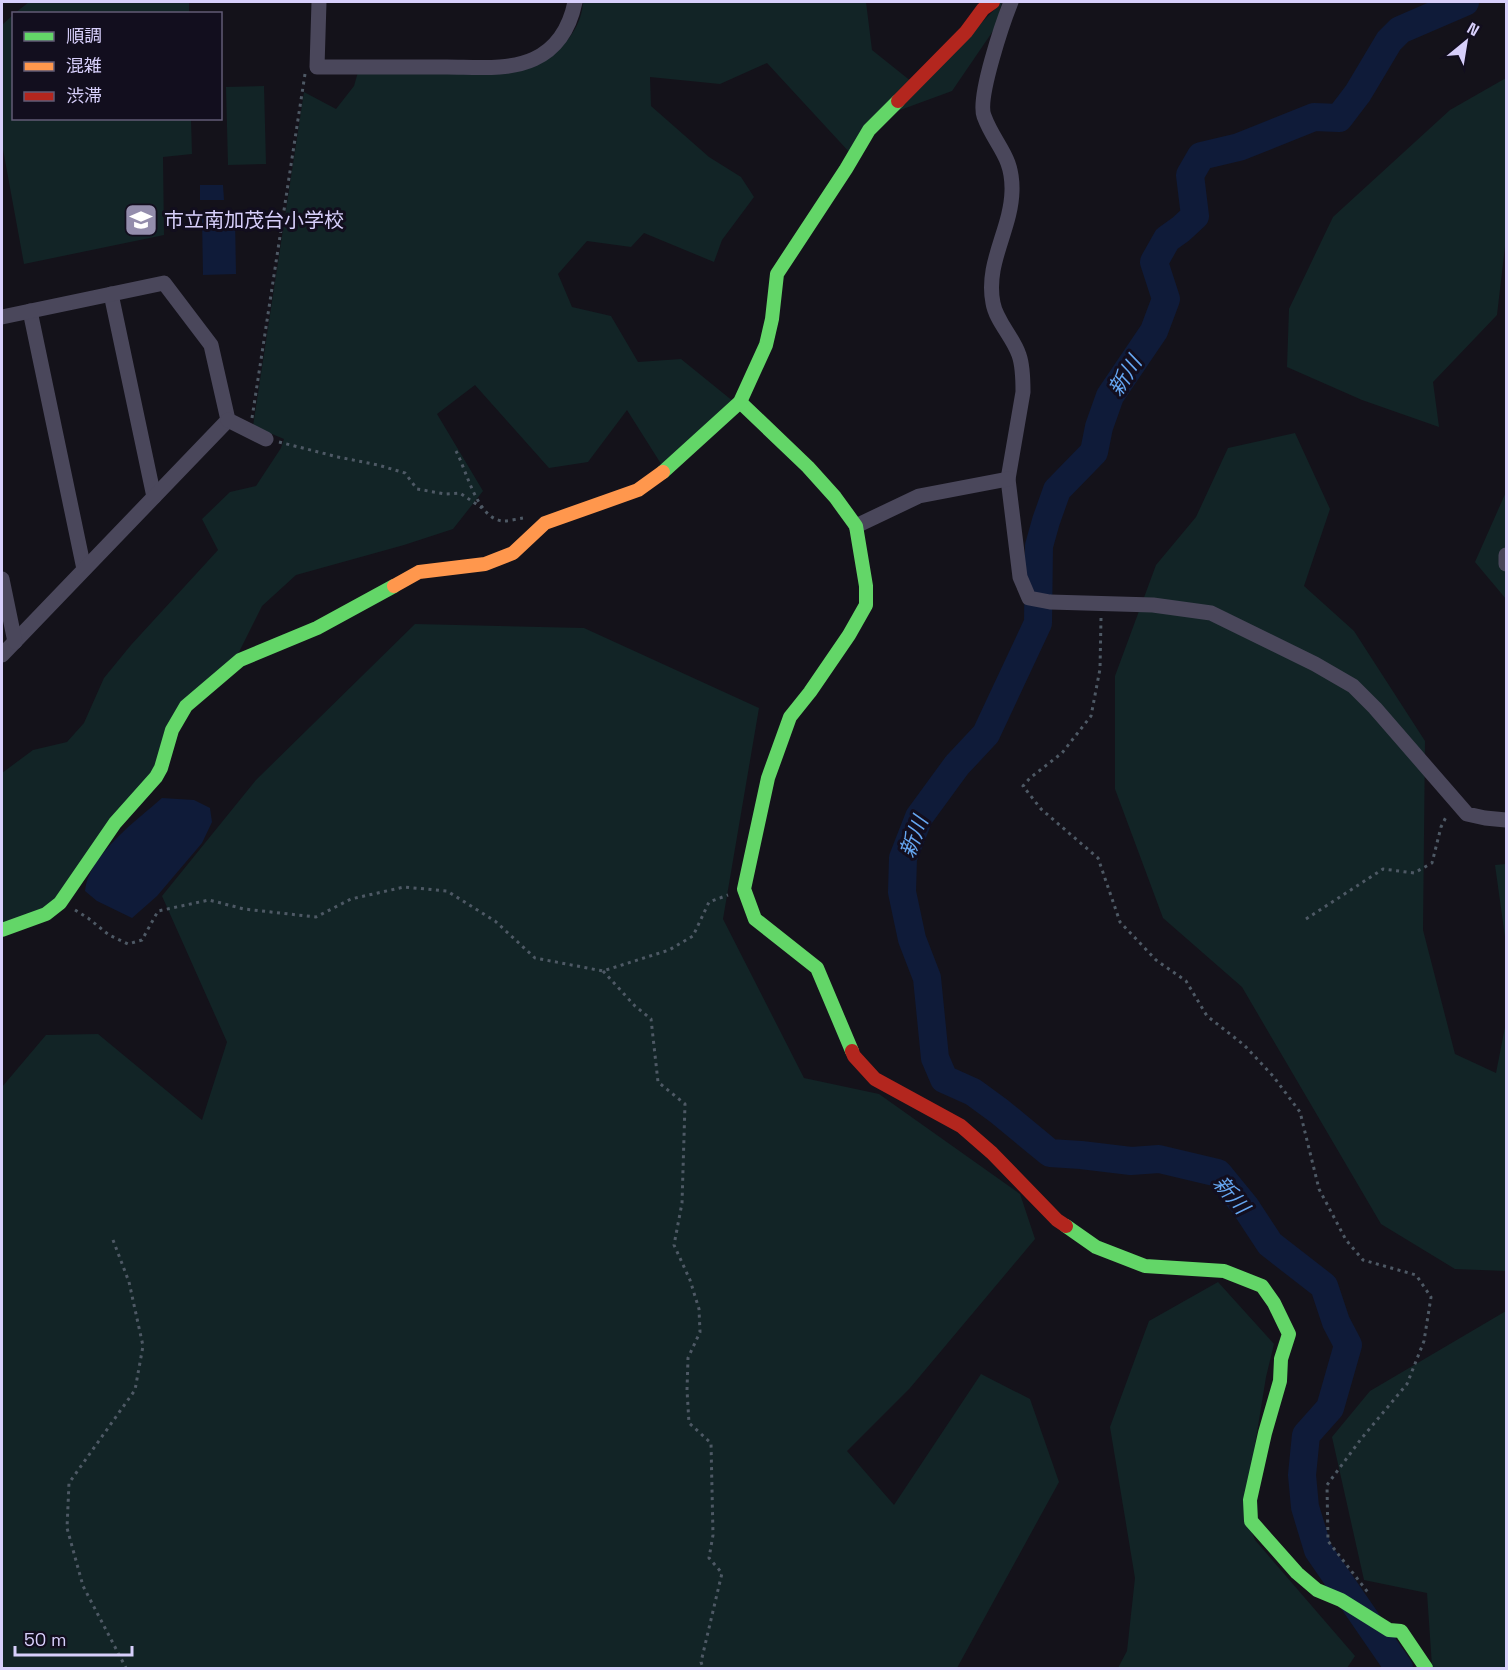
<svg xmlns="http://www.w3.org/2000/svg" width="1508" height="1670" font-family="'Space Grotesk','Noto Sans JP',sans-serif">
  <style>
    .green { fill: #122426 }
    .water { fill: #0f1b39 }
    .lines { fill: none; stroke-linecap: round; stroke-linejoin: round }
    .river { stroke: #0f1b39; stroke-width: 28 }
    .path { stroke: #4e5965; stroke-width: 3; stroke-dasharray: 3 4.5; stroke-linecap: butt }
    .street { stroke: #4a475b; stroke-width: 15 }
    .fast { stroke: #63d668; stroke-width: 14 }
    .slow { stroke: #ff974d; stroke-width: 14 }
    .jam { stroke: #b3261e; stroke-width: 14 }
    .labels { text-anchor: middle; stroke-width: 6; stroke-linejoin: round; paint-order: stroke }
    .poi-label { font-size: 20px; fill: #d7cffb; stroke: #120e1e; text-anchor: start }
    .water-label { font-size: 21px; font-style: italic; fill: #66a7f2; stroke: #120e1e }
  </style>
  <rect width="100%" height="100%" fill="#14121a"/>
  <!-- green -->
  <g class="green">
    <path d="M29,2H189V13H15Z"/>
    <path d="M583,2H866L872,50L912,82L851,154L767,63L720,84L650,77L651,106L709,157L741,177L754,197L722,240L714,262L644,233L631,247L587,241L558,274L572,307L611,316L638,362L681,359L734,402L663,467L627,410L588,462L549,468L475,385L437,414L483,491L453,529L404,545L296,575L262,606L234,662L202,687L155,773L57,903L2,927V773L33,750L67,742L84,723L104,678L131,645L218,550L202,519L230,492L256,486L281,448L284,439L253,426L304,92L336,109L354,86L358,72L550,57C568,43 582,24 583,2Z"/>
    <path d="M1002,2L995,28L952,91L892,113Z"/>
    <path d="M13,15L14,118L191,119L192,154L163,157L164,235L24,264L2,144V25Z"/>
    <path d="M1506,78V238L1497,315L1433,382L1439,427L1362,400L1287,367L1289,309L1333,217L1450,110Z"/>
    <path d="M264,86L266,164L228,165L226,87Z"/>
    <path d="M1295,433L1330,509L1304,586L1354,631L1425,741L1423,930L1455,1054L1496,1073L1506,1022V1271L1455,1269L1381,1224L1242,987L1163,918L1115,789V676L1156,565L1196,517L1228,448Z"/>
    <path d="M1506,492V599L1475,562Z"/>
    <path d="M415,624L584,628L759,708L723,919L804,1078L879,1094L1020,1194L1035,1239L910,1388L847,1451L894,1505L981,1374L1030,1399L1059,1482L957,1668H2V1087L46,1035L98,1034L202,1120L227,1042L162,896L256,780Z"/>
    <path d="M1506,864V944L1495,865Z"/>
    <path d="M1218,1282L1274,1344L1266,1377L1244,1512L1255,1540L1355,1656L1347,1668H1118L1127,1651L1135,1578L1110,1427L1149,1321Z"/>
    <path d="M1506,1311V1668H1435L1432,1666L1427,1593L1364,1580L1332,1437L1370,1391Z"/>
  </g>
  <!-- water -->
  <g class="water">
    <path d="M200,185H223L224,200H200Z"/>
    <path d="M202,218H235L236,274L203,275Z"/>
    <path d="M162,798L194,800L210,808L212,822L202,843L157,896L132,918L97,901L85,891C88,856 137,820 162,798Z"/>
  </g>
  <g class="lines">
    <!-- river -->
    <path class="river" d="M1399,1668L1318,1550L1305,1507L1302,1475L1306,1435L1330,1408L1348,1345L1336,1322L1324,1286L1270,1244L1245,1206L1218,1173L1159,1159L1131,1161L1081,1155L1050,1153L999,1111L973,1092L944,1079L935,1058L927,978L912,939L902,892L903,858L919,817L957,765L986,734L1038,623L1039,546L1046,521L1057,490L1094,452L1099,427L1110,396L1154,331L1166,299L1154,262L1167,239L1181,229L1195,216L1190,175L1201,156L1239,147L1314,117L1339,118L1358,93L1389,41L1400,30L1465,2"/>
    <!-- path -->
    <g class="path">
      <path d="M252,418L305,74"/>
      <path d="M279,442L338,457L378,465L405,473L417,489L445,494L460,493L482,508"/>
      <path d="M456,451C467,471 477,519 503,521C509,521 517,519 523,518"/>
      <path d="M1101,618L1100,669L1091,716L1062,753L1030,778L1023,786L1041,809L1098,858L1120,922L1156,960L1186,981L1207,1016L1244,1045L1273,1076L1300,1112L1319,1189L1346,1240L1363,1260L1416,1275L1431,1297L1424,1341L1407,1384L1361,1439L1327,1485L1328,1541L1370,1595"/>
      <path d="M75,910L88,918L109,935L128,944L142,940L158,911L209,900L244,909L316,917L351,899L404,887L447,891L495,921L535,958L603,971L669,950L693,936L709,902L728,895"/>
      <path d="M1306,919L1383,869L1414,873L1432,863L1441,827L1447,815"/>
      <path d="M603,971L635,1006L651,1019L658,1082L685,1104L682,1203L674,1245L690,1280L699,1309L700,1332L688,1358L687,1390L689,1423L711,1443L713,1535L709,1558L722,1573L701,1662L703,1668"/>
      <path d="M113,1240L129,1282L143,1346L135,1390L69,1483L67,1528L83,1586L126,1668"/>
    </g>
    <!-- street -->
    <g class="street">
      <path d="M319,2L317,67C360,67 403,67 447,67C474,67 508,71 534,59C558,48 570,26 575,2"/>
      <path d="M1011,2C1003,22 977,98 984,116C995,146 1013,155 1012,191C1011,230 985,263 993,303C996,321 1013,337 1019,355C1023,366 1023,380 1023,392L1008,479L1020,577L1029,598L1050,602L1153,605L1211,613L1315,664L1353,686L1375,708L1467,814L1485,818L1506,820"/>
      <path d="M111,294L154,497"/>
      <path d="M30,311L84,569"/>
      <path d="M2,317L164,283L211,345L228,420L2,655"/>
      <path d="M228,420L266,439"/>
      <path d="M856,526L919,496L1008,479"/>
      <path d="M1506,555V564"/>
      <path d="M2,579L15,642"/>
    </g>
    <!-- fast -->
    <g class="fast">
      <path d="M740,402L808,467L835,497L856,526L866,586V605L849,635L810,692L790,717L768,778L744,889L755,919L817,968L852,1051"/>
      <path d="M663,472L740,402L766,345L772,319L777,274L846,169L869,130L898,101"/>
      <path d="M2,930L46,914L60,903L115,823L156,777L161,768L172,730L186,706L240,660L317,628L394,586"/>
      <path d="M1066,1226L1096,1247L1145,1266L1224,1271L1262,1286L1274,1303L1289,1334L1281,1359L1280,1381L1265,1433L1250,1500L1251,1521L1297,1573L1317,1590L1341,1600L1389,1630L1401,1631L1426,1668"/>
    </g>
    <!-- slow -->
    <path class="slow" d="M394,586L419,572L485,564L513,553L545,523L638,490L663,472"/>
    <!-- jam -->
    <g class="jam">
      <path d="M898,101L966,32L983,9L993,2"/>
      <path d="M852,1051L854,1056L875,1079L961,1126L992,1153L1057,1220L1066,1226"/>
    </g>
  </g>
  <!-- icons -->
  <defs>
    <symbol id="school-square" viewBox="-11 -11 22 22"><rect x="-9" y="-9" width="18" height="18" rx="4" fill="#938dac" stroke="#120e1e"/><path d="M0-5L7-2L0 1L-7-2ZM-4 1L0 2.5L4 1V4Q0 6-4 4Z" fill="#fff"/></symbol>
  </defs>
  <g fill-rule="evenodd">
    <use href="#school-square" x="122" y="201" width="38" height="38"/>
  </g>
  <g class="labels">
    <!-- poi labels -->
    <g class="poi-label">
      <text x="164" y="227">市立南加茂台小学校</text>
    </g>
    <!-- water labels -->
    <g class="water-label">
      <text transform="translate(1125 376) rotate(-58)" y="7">新川</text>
      <text transform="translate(914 837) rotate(-69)" y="7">新川</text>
      <text transform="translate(1231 1195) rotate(50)" y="7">新川</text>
    </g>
  </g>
  <!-- border -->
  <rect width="1508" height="1670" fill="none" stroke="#d7cffb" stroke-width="6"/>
  <!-- legend -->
  <rect x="12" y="12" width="210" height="108" fill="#120e1e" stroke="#615b76" stroke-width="1.5"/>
  <rect x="24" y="32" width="30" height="9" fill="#63d668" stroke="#615b76" stroke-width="1.5"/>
  <text x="66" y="42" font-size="18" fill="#d7cffb">順調</text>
  <rect x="24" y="62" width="30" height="9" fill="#ff974d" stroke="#615b76" stroke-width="1.5"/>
  <text x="66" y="72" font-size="18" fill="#d7cffb">混雑</text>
  <rect x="24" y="92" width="30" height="9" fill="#b3261e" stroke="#615b76" stroke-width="1.5"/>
  <text x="66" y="102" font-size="18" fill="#d7cffb">渋滞</text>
  <!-- north arrow -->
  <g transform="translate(1466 42) rotate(30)" stroke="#120e1e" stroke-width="4.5" paint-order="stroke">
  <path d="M0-4.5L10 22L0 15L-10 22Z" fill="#d7cffb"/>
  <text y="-9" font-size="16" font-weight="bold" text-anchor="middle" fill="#d7cffb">N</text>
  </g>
  <!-- scale -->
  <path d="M15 1646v9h117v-9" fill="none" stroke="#d7cffb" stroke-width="3"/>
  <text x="24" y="1646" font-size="18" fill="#d7cffb" stroke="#120e1e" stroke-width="4.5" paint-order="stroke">50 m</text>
</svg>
